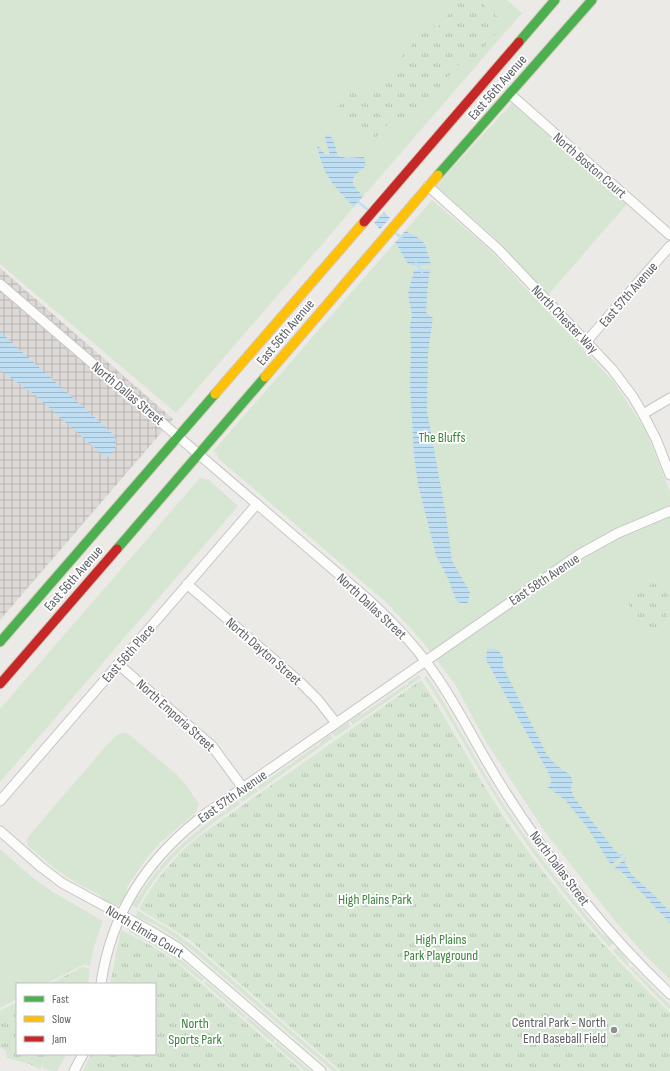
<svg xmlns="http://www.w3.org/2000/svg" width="670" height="1071" font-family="'Sofia Sans Condensed',sans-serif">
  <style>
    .industrial { fill: url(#industrial-grid) }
    .grass { fill: #d7e6d3 }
    .park { fill: url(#park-tufts) }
    .water { fill: url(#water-rules) }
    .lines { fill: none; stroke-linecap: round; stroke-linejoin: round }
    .stream { stroke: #bedff3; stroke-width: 2.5 }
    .street-casing { stroke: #c6c6c7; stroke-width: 11 }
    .fast-casing { stroke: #d2c8b7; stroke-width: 11 }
    .slow-casing { stroke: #d2c8b7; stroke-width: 11 }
    .jam-casing { stroke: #d2c8b7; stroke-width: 11 }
    .street { stroke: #fcfcfb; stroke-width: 9 }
    .fast { stroke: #4caf50; stroke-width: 9 }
    .slow { stroke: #ffc107; stroke-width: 9 }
    .jam { stroke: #c62828; stroke-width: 9 }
    .poi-dot { fill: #8f9092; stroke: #fff; stroke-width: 1.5 }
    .labels { text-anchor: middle; stroke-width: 3.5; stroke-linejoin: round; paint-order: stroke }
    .street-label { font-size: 14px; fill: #5d6064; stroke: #fff }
    .park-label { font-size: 14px; fill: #3c833d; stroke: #fff }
    .poi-label { font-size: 14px; fill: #5d6064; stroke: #fff; text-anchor: end }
  </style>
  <defs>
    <pattern id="industrial-grid" width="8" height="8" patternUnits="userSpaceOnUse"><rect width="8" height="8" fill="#dcd9d7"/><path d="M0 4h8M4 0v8" fill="none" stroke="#b6b3b2"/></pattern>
    <pattern id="park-tufts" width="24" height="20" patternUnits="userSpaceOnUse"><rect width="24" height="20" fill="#d7e6d3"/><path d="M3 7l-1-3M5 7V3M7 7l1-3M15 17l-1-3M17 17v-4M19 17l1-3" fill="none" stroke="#b2beaf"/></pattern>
    <pattern id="water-rules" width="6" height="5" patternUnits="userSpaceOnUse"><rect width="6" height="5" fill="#bedff3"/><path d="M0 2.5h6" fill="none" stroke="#9eb8c8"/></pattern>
  </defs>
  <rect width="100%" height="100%" fill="#eceae7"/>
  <!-- industrial -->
  <path class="industrial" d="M0,268L173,419L0,620Z"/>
  <!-- grass -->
  <g class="grass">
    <path d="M0,0H507L522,13L176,413L0,264Z"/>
    <path d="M512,103L627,204L548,295L495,238L436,186Z"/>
    <path d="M432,200L488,248L614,382L647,433L670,492V980L645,955L615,921L545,832L486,742L455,684L422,641L387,603L219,459L214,450Z"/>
    <path d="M200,478L209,480L238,506L0,782V709Z"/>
    <path d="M419,675L421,678L353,725L350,721L359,714L364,713L405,685L406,686L408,684L407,683Z"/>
    <path d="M427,676C453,715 473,756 498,796C529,844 565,890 602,934L609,937L614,943L609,947C568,900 529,851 496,798C471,758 450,716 424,678Z"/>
    <path d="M348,722L351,726L335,737L332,733Z"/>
    <path d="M122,733H126L131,736L177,775L184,782L199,804L196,812L160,843L146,859L127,887C127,893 124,902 117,906H114L103,900L100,895L78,884L57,870L28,846L27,838L107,745L117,735Z"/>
    <path d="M331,734L333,738L260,790L257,785L269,779L317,745L318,747L322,740Z"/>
    <path d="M255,787L258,791L242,802L239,798Z"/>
    <path d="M237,799L240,804C195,836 164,858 137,908L132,905L158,869L159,870L161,868L160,867C179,845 200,828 224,811L225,813L227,811L226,810L231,803Z"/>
    <path d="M0,849L33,878L51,891L103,921L94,947L90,966L83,965L46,984H17V999L0,1008Z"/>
    <path d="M138,911L177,934L196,948L338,1071H333L187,946L156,925L135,916Z"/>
    <path d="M131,927L174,954L204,979L202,982C177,960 159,947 129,932Z"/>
    <path d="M617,947L629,963L628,965L631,968L632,967L670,1005V1010L613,951Z"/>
    <path d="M84,967L90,969L88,984H72L81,978Z"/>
    <path d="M206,981L246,1016L244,1018L204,983Z"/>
    <path d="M248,1017L275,1040L273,1043L246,1020Z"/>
    <path d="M277,1042L310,1071H305L274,1045Z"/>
    <path d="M46,1054H67L57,1071C51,1071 46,1071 42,1066Z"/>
  </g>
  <!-- park -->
  <g class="park">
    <path d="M461,0H478L505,23L473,60L467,55L404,128L367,96L431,23L437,28Z"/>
    <path d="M352,91L389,123L373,141L336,109Z"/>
    <path d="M663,578L667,579L668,582L667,623L662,627H639C635,623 635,618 633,613C631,609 628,605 629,601C630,593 655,583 663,578Z"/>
    <path d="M421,680C451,724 474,772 504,817C552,888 608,953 670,1013V1071H341L191,941L179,933L139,909C153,882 173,859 195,839Z"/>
    <path d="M121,930L150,945L175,961L302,1071H83L91,1054H155V984H110Z"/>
    <path d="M82,967H84L81,978L72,984H50Z"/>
    <path d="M17,1002V1054H46L40,1070L30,1064L7,1058L6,1051L0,1047V1011Z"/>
  </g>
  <!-- water -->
  <g class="water">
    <path d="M328,134L333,139L338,156L347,158L364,157L366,166C350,179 348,181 363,196L354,207C333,185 323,176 317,145L324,153L330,156L325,137Z"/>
    <path d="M384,212L390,218L380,229L374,223Z"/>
    <path d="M405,231L417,237L425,244L431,264C425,265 414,267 409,264C406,263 399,247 395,243Z"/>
    <path d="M431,269L429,274L426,312L433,318L428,351L427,411L446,515L452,561L470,592L468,602L466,604L457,602L448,579L436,555L418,485L414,456L410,385L411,348L410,326L412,315L408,294L414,270Z"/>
    <path d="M0,332L113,434C118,444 117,450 108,457H105L35,395L0,370Z"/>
    <path d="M490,648L498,650L503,657V667L547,755L556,765L569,774L573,780L571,787L573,796L615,851L619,854H624L611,865L587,827L566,801L548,787L552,781L548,772L486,660L487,650Z"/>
    <path d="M626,857L625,863L632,875L655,896L670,912V923L620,870L614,869Z"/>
  </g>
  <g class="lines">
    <!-- stream -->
    <g class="stream">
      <path d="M356,200L368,210"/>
      <path d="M394,232L403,239"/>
      <path d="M416,263L422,272"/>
    </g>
    <defs>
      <g id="street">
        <path d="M510,94L670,235"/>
        <path d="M428,186L498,249L612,369L633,397L643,414L656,439L670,475"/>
        <path d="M0,284L370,601C396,625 420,651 439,680C463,716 481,754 504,790C551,864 607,934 670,994"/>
        <path d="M586,342L670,246"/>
        <path d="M643,414L670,398"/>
        <path d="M187,584L301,683L318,700L336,723"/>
        <path d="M118,664L212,746L243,788"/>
        <path d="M0,801L257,504"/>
        <path d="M0,831L41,867L62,883L149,930L177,947L321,1071"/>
        <path d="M101,984C111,911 150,855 208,812L580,554L618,533L670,511"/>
        <path d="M74,1071L83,1054"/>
      </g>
      <g id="fast">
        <path d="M519,42L555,0"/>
        <path d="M438,175L592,0"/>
        <path d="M117,549L265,377"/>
        <path d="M0,642L215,394"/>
      </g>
      <g id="slow">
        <path d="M265,377L438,175"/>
        <path d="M215,394L364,222"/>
      </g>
      <g id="jam">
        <path d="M364,222L519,42"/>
        <path d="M0,684L117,549"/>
      </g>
    </defs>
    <!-- street casing -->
    <use href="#street" class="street-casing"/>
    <!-- fast casing -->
    <use href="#fast" class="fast-casing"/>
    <!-- slow casing -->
    <use href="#slow" class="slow-casing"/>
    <!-- jam casing -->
    <use href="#jam" class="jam-casing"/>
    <!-- street -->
    <use href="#street" class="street"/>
    <!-- fast -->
    <use href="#fast" class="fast"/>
    <!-- slow -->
    <use href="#slow" class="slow"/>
    <!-- jam -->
    <use href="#jam" class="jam"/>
  </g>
  <!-- markers -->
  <circle class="poi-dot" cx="614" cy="1030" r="4"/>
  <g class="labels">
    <!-- street labels -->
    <g class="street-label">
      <text transform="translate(497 87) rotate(-49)" y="5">East 56th Avenue</text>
      <text transform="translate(590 165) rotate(41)" y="5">North Boston Court</text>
      <text transform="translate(628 294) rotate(-49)" y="5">East 57th Avenue</text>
      <text transform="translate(565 319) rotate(46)" y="5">North Chester Way</text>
      <text transform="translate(285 332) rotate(-50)" y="5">East 56th Avenue</text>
      <text transform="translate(128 393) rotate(40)" y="5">North Dallas Street</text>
      <text transform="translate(73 578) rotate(-49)" y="5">East 56th Avenue</text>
      <text transform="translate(544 579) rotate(-34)" y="5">East 58th Avenue</text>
      <text transform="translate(372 606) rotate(43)" y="5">North Dallas Street</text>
      <text transform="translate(264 651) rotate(41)" y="5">North Dayton Street</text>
      <text transform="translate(128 653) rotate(-49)" y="5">East 56th Place</text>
      <text transform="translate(176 715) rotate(42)" y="5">North Emporia Street</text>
      <text transform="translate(232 796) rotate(-35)" y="5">East 57th Avenue</text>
      <text transform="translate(560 868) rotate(53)" y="5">North Dallas Street</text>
      <text transform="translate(145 931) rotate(31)" y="5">North Elmira Court</text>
    </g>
    <!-- park labels -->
    <g class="park-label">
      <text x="442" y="442">The Bluffs</text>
      <text x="375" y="904">High Plains Park</text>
      <text x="441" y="944">High Plains<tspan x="441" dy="16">Park Playground</tspan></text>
      <text x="195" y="1028">North<tspan x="195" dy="16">Sports Park</tspan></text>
    </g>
    <!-- poi labels -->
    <g class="poi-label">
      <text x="606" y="1027">Central Park - North<tspan x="606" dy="16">End Baseball Field</tspan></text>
    </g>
  </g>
  <!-- legend -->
  <rect x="16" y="983" width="140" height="72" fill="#ffffff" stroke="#bebfc1"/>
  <rect x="24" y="996" width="20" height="6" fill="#4caf50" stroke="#bebfc1"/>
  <text x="52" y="1003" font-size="12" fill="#5d6064">Fast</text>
  <rect x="24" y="1016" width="20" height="6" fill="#ffc107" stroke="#bebfc1"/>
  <text x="52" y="1023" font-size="12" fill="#5d6064">Slow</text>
  <rect x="24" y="1036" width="20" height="6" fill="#c62828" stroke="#bebfc1"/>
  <text x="52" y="1043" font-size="12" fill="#5d6064">Jam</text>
</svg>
